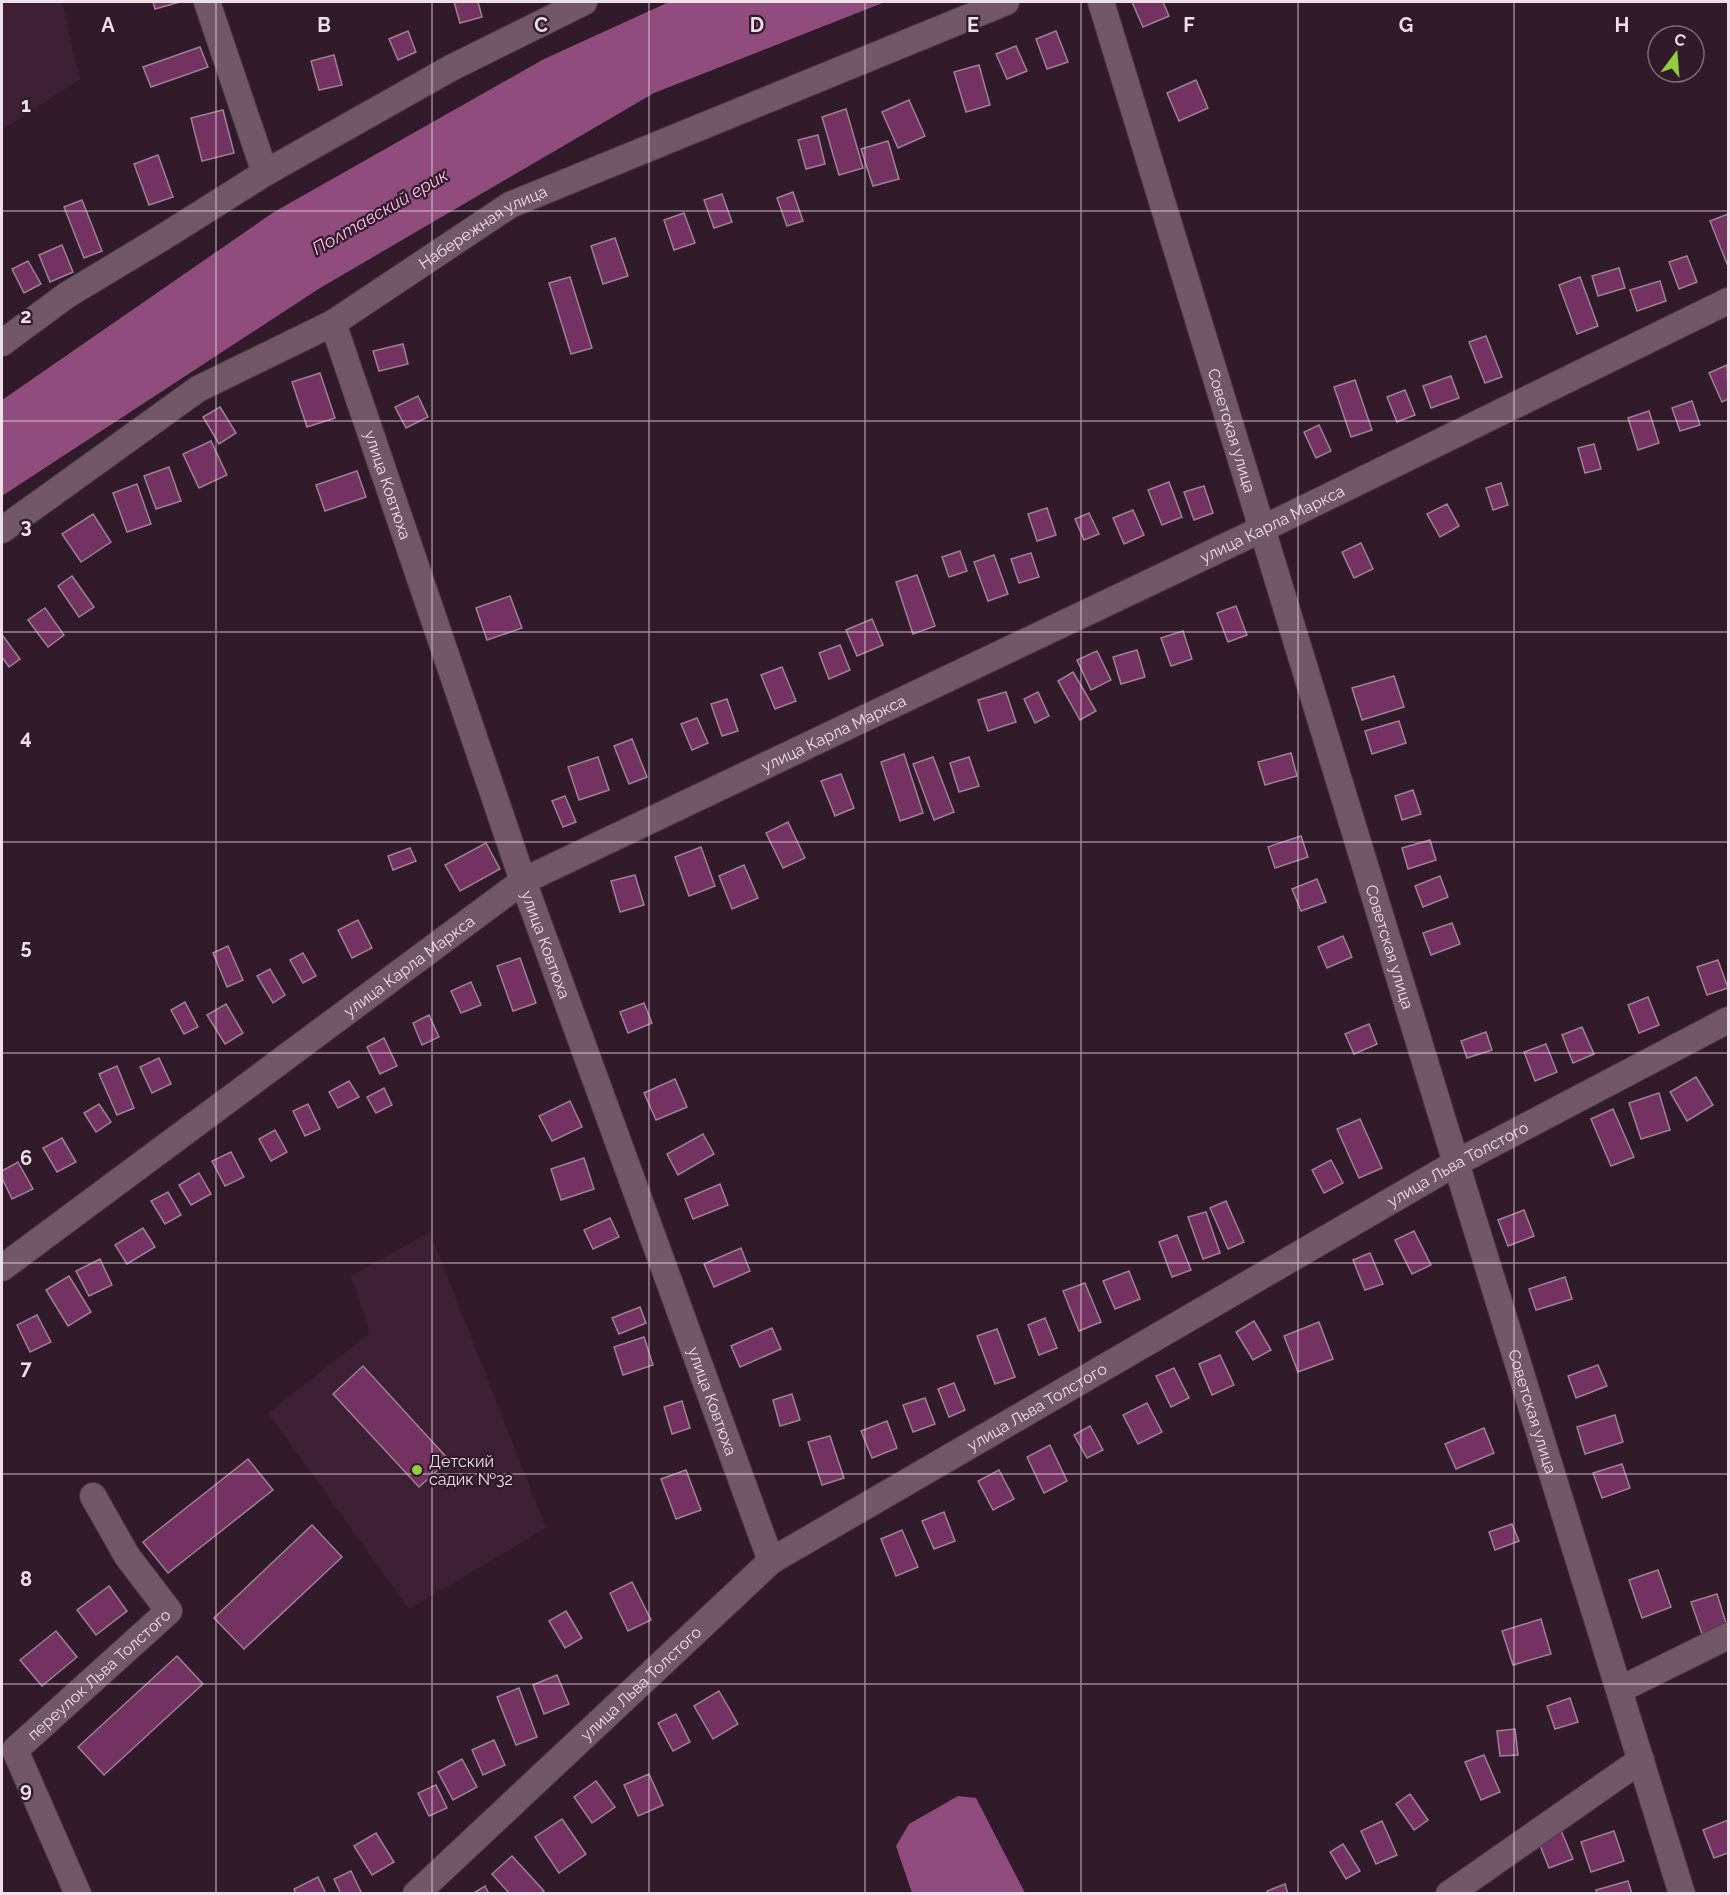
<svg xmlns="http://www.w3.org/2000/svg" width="1730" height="1895" font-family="Raleway,sans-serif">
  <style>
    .built { fill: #3d2034 }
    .water { fill: #904c7c }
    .building { fill: #733261; stroke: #9d8093; stroke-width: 1.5 }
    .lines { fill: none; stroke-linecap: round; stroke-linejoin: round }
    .minor-casing { stroke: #4b3946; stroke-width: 28 }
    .minor { stroke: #715768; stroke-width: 26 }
    .grid { fill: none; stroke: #eedfe9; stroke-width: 1.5; stroke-opacity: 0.55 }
    .poi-dot { fill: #92cd3e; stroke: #311b2a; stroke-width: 2 }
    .labels { text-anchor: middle; stroke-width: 4.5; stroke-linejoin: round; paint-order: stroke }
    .street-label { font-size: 16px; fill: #eedfe9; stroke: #311b2a }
    .poi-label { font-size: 16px; fill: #eedfe9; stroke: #311b2a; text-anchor: start }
    .water-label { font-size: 18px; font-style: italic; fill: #fcc1e8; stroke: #311b2a }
    .grid-label { font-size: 20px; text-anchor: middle; font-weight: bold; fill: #eedfe9; stroke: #311b2a; stroke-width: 4.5; stroke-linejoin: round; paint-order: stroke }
  </style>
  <rect width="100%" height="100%" fill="#311b2a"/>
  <!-- built -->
  <g class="built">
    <path d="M2,2H62L80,79L2,130Z"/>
    <path d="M430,1232L546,1528L409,1609L268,1413L370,1333L351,1276Z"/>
  </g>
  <!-- water -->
  <g class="water">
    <path d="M669,2H885L654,93L320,288L2,496V400L274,212L544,59Z"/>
    <path d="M958,1796L976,1798L1025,1893H912L896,1846L909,1824Z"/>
  </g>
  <!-- building -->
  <g class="building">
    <path d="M153,2H180L155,9Z"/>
    <path d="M454,2H478L482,17L460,23Z"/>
    <path d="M1132,2H1163L1169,16L1143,27Z"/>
    <path d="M408,31L416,52L398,60L389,39Z"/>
    <path d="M1056,31L1068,62L1047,69L1036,39Z"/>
    <path d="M1016,46L1027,71L1007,79L996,54Z"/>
    <path d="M200,47L208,67L151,87L143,67Z"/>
    <path d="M334,55L342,85L319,90L311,61Z"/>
    <path d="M979,65L990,105L966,112L954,72Z"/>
    <path d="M1196,80L1208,108L1179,121L1167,93Z"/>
    <path d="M909,100L925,136L898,148L882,112Z"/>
    <path d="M846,109L863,168L839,175L822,117Z"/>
    <path d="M223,110L234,153L202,161L191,118Z"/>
    <path d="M818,135L825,164L806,169L798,140Z"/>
    <path d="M888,141L899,179L873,186L861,149Z"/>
    <path d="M158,155L173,197L149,205L134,164Z"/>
    <path d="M793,192L803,221L787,226L777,198Z"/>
    <path d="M722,194L732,222L714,228L704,200Z"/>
    <path d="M82,200L102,251L84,258L64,207Z"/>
    <path d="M684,213L695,243L674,250L664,220Z"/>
    <path d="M1728,214V263L1727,264L1710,221Z"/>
    <path d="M615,238L628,276L603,284L591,246Z"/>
    <path d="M62,245L73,272L50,282L39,255Z"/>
    <path d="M1687,256L1697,282L1679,289L1669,262Z"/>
    <path d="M28,261L41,284L24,293L12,269Z"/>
    <path d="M1619,268L1625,288L1598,296L1592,276Z"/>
    <path d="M570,277L592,348L571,354L549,283Z"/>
    <path d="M1580,277L1598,326L1577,334L1559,285Z"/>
    <path d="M1660,281L1666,301L1637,311L1630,290Z"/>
    <path d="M1486,336L1502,377L1485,383L1469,342Z"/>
    <path d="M403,344L408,364L379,371L373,351Z"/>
    <path d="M1727,365L1728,399L1722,402L1709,373Z"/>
    <path d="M320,373L335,418L307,427L292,382Z"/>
    <path d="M1451,376L1459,398L1431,408L1423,386Z"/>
    <path d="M1355,380L1372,430L1351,437L1334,387Z"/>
    <path d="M1405,390L1415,415L1397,422L1387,397Z"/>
    <path d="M418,396L428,417L406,428L395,407Z"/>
    <path d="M1692,401L1700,425L1680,431L1672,408Z"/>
    <path d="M220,407L236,433L219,444L203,417Z"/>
    <path d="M1649,411L1659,443L1638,450L1628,418Z"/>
    <path d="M1319,425L1331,451L1316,458L1304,432Z"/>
    <path d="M211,441L227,475L199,488L183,454Z"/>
    <path d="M1594,444L1601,469L1585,473L1578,448Z"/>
    <path d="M169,467L181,501L156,509L144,476Z"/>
    <path d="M357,471L366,497L325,511L316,485Z"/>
    <path d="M1169,482L1182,517L1162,525L1148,490Z"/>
    <path d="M1501,483L1508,505L1493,510L1486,488Z"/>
    <path d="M137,484L151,524L127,532L113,493Z"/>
    <path d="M1204,486L1213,513L1194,520L1184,492Z"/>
    <path d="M1447,504L1459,526L1440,537L1427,514Z"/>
    <path d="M1047,508L1056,535L1037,541L1028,514Z"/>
    <path d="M1133,510L1144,535L1124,544L1113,518Z"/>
    <path d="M1089,513L1099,534L1084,540L1075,519Z"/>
    <path d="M93,514L111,542L81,562L62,534Z"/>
    <path d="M1361,543L1373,569L1354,578L1342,552Z"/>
    <path d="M960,551L967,571L949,577L942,557Z"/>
    <path d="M1031,553L1039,577L1019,583L1011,559Z"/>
    <path d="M994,555L1008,594L988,601L974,562Z"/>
    <path d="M917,575L935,626L913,634L896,582Z"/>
    <path d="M72,576L94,607L79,617L58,586Z"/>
    <path d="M510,596L522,628L487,640L476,608Z"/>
    <path d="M1236,606L1247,635L1228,642L1217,613Z"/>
    <path d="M45,608L64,635L48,647L28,620Z"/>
    <path d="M872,619L883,645L857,656L846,630Z"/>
    <path d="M1183,631L1192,659L1171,666L1161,638Z"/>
    <path d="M3,636L20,659L9,667L2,657V638Z"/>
    <path d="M840,645L850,670L829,679L819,653Z"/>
    <path d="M1137,650L1145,677L1121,684L1113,657Z"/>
    <path d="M1097,651L1111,680L1091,690L1077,660Z"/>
    <path d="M782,667L796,701L775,709L761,675Z"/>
    <path d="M1073,672L1096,711L1080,720L1058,681Z"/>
    <path d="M1394,676L1404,707L1362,720L1352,688Z"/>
    <path d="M1006,692L1016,722L988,731L978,700Z"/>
    <path d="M1038,692L1049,716L1035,723L1024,699Z"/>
    <path d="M727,699L738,731L722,736L711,704Z"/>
    <path d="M697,718L708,743L692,750L681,724Z"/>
    <path d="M1399,721L1406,743L1372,754L1365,731Z"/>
    <path d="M632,739L647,777L629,784L614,746Z"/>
    <path d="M1291,753L1297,776L1265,785L1258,762Z"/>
    <path d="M904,754L923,813L900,821L881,762Z"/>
    <path d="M598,757L609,790L579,800L568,767Z"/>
    <path d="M933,757L954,812L934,820L913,764Z"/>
    <path d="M969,757L979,786L959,792L950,763Z"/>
    <path d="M841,774L854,808L835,816L821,781Z"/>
    <path d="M1413,790L1421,814L1402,820L1395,796Z"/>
    <path d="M565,796L576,822L563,827L552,801Z"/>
    <path d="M788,822L805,858L783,868L766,833Z"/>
    <path d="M1301,836L1308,857L1275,868L1268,847Z"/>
    <path d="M1430,840L1436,860L1408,869L1402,848Z"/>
    <path d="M486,843L500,869L460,891L445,865Z"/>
    <path d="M701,847L715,886L689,896L675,857Z"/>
    <path d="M410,848L416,861L393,870L388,856Z"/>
    <path d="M744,865L758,898L732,909L719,876Z"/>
    <path d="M635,875L644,905L620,912L611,881Z"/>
    <path d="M1440,876L1448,897L1423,907L1415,886Z"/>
    <path d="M1317,879L1326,902L1301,911L1292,889Z"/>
    <path d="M358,920L372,948L352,958L338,930Z"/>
    <path d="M1452,923L1460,944L1431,955L1423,933Z"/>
    <path d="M1343,936L1352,957L1327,968L1318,947Z"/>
    <path d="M228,946L243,980L227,987L213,953Z"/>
    <path d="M303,953L316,976L303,983L290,960Z"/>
    <path d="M520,958L536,1003L513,1011L497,966Z"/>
    <path d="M1718,960L1728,988L1707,995L1697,967Z"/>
    <path d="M270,969L285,995L273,1003L257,976Z"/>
    <path d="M471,982L481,1005L461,1013L451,991Z"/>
    <path d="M1648,997L1659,1025L1639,1033L1628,1005Z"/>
    <path d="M185,1002L198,1027L184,1034L171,1010Z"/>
    <path d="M644,1003L652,1023L628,1033L620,1012Z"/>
    <path d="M226,1004L243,1033L225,1044L207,1015Z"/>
    <path d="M429,1015L439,1037L422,1045L413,1023Z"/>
    <path d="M1369,1024L1377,1044L1354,1054L1345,1034Z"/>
    <path d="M1582,1027L1594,1054L1573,1063L1562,1035Z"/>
    <path d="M1486,1032L1492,1050L1467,1058L1461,1041Z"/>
    <path d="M384,1038L397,1066L380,1074L367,1047Z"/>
    <path d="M1546,1044L1557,1072L1535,1081L1524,1052Z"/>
    <path d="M159,1058L171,1084L152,1093L140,1067Z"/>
    <path d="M117,1066L134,1108L117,1115L99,1074Z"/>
    <path d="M1696,1077L1713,1105L1687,1121L1670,1092Z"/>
    <path d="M675,1079L687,1107L656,1120L644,1093Z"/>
    <path d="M349,1081L359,1097L338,1108L329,1092Z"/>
    <path d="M384,1088L392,1105L376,1113L367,1097Z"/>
    <path d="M1659,1093L1670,1130L1641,1139L1629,1103Z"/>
    <path d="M570,1101L582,1127L552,1141L539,1116Z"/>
    <path d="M99,1104L111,1122L96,1132L84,1113Z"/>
    <path d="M308,1104L320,1129L305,1136L293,1111Z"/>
    <path d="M1613,1109L1634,1157L1611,1166L1591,1119Z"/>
    <path d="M1360,1119L1382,1168L1359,1178L1337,1129Z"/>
    <path d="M275,1130L287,1152L271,1161L259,1139Z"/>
    <path d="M703,1134L714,1154L678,1175L667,1154Z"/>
    <path d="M62,1138L76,1162L57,1172L43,1148Z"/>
    <path d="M231,1152L244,1177L225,1186L212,1161Z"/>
    <path d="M584,1158L594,1189L561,1200L551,1169Z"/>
    <path d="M1331,1160L1343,1183L1324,1193L1312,1170Z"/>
    <path d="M18,1162L33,1189L12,1199L2,1178V1171Z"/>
    <path d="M199,1173L211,1194L191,1205L179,1185Z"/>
    <path d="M720,1184L728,1205L693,1219L685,1199Z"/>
    <path d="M168,1192L181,1215L165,1224L151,1201Z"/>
    <path d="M1226,1201L1244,1242L1228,1249L1210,1208Z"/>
    <path d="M1524,1210L1534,1236L1508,1246L1498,1220Z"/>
    <path d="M1206,1212L1220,1253L1203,1259L1188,1217Z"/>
    <path d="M610,1218L619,1237L593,1249L584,1230Z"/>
    <path d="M143,1228L155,1247L127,1264L115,1245Z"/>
    <path d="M1414,1231L1431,1265L1412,1274L1395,1240Z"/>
    <path d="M1177,1235L1191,1270L1172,1277L1159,1242Z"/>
    <path d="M741,1248L750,1271L714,1287L704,1264Z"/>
    <path d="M1370,1253L1383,1284L1365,1290L1353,1260Z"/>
    <path d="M100,1259L112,1285L89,1296L76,1271Z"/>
    <path d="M1129,1271L1140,1299L1115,1309L1103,1281Z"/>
    <path d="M69,1276L91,1312L68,1326L46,1290Z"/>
    <path d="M1565,1277L1572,1299L1536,1310L1529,1289Z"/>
    <path d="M1085,1283L1101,1322L1079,1331L1063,1291Z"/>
    <path d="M640,1307L646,1323L619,1334L612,1318Z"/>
    <path d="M37,1315L51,1342L30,1352L17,1325Z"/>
    <path d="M1045,1318L1057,1348L1039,1355L1028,1325Z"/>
    <path d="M1254,1321L1271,1350L1253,1360L1236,1332Z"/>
    <path d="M1319,1322L1333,1359L1298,1372L1284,1336Z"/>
    <path d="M772,1328L781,1349L740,1367L731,1346Z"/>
    <path d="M997,1329L1015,1377L995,1384L977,1336Z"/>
    <path d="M644,1337L653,1365L623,1375L614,1347Z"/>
    <path d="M1220,1355L1234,1385L1212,1395L1199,1364Z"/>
    <path d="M1598,1365L1607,1386L1576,1398L1568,1376Z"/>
    <path d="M363,1366L449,1460L419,1487L333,1394Z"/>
    <path d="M1174,1368L1189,1398L1171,1407L1156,1376Z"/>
    <path d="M954,1383L965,1410L949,1417L938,1389Z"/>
    <path d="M792,1394L800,1420L780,1426L773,1400Z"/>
    <path d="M925,1398L935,1424L913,1432L903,1405Z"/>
    <path d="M682,1401L690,1428L672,1434L664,1407Z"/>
    <path d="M1147,1403L1162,1432L1138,1444L1123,1415Z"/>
    <path d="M1615,1415L1623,1442L1585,1454L1577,1427Z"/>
    <path d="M887,1421L897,1448L872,1458L861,1431Z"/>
    <path d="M1090,1426L1103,1450L1087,1458L1074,1435Z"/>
    <path d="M1484,1428L1494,1453L1456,1469L1445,1444Z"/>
    <path d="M830,1436L844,1478L822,1485L808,1442Z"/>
    <path d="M1050,1445L1067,1481L1044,1493L1027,1457Z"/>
    <path d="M248,1459L273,1490L168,1573L143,1542Z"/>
    <path d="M1622,1464L1630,1488L1602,1498L1593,1473Z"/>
    <path d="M686,1470L701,1510L676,1519L661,1479Z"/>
    <path d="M999,1470L1014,1499L993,1510L978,1481Z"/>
    <path d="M944,1512L955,1541L934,1549L922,1521Z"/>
    <path d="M1512,1524L1519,1541L1495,1550L1489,1532Z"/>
    <path d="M312,1525L342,1557L244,1649L214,1618Z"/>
    <path d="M902,1530L918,1567L896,1576L881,1539Z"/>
    <path d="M1658,1570L1671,1607L1642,1618L1629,1580Z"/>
    <path d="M632,1582L651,1620L628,1631L610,1593Z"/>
    <path d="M109,1586L127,1611L96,1635L77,1610Z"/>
    <path d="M1717,1594L1727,1626L1702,1634L1691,1602Z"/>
    <path d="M566,1611L582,1638L565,1648L549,1621Z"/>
    <path d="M1541,1619L1551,1654L1513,1665L1502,1631Z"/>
    <path d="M56,1631L77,1657L42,1686L20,1660Z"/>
    <path d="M177,1656L203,1684L104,1775L78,1747Z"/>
    <path d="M557,1675L569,1704L544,1714L533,1685Z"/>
    <path d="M519,1688L537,1737L516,1745L497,1697Z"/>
    <path d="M719,1691L738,1724L713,1739L694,1706Z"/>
    <path d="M1570,1698L1578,1722L1555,1729L1547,1706Z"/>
    <path d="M676,1714L690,1742L673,1751L658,1723Z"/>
    <path d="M1515,1729L1518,1755L1500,1756L1497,1731Z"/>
    <path d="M494,1740L505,1765L483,1775L472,1750Z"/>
    <path d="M1484,1755L1500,1792L1481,1800L1465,1762Z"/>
    <path d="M462,1759L477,1787L453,1800L438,1772Z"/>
    <path d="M649,1774L663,1805L638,1816L624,1785Z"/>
    <path d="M596,1781L615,1807L592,1823L574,1797Z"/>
    <path d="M436,1785L447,1808L429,1816L418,1793Z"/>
    <path d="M1410,1794L1428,1820L1414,1830L1396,1804Z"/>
    <path d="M562,1819L586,1854L559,1873L535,1837Z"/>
    <path d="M1728,1820V1853L1714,1858L1703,1830Z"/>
    <path d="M1382,1821L1397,1855L1376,1864L1361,1831Z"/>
    <path d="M1560,1828L1573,1859L1549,1868L1537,1838Z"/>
    <path d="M1614,1831L1624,1861L1591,1872L1581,1842Z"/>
    <path d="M376,1833L394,1862L372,1875L354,1846Z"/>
    <path d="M1343,1844L1360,1871L1346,1879L1330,1852Z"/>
    <path d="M512,1856L544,1891L541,1894H510L492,1874Z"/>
    <path d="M351,1871L362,1894H341L334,1879Z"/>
    <path d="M318,1877L326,1894H296L294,1889Z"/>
    <path d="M1628,1881L1632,1894H1597L1596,1890Z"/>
    <path d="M1285,1884L1288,1894H1269L1267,1891Z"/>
    <path d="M485,1886L489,1894H472Z"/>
  </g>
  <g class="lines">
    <defs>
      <g id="minor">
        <path d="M207,2L265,173"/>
        <path id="s1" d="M1101,2L1456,1163L1682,1894"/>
        <path id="s2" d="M333,323L523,881L771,1561"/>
        <path d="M2,343L67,295L165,236L265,173L451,68L584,2"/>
        <path id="s3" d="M2,530L198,389L333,323L510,205L1006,2"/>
        <path id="s4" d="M2,1268L523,881L1262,529L1728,301"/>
        <path d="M1619,1690L1728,1636"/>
        <path id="s5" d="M78,1894L15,1750L169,1611L127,1556L93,1496"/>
        <path id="s6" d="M416,1894L771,1561L1456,1163L1728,1020"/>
        <path d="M1449,1894L1641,1760"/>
      </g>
    </defs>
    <!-- minor casing -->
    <use href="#minor" class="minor-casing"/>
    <!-- minor -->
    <use href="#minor" class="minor"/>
  </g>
  <!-- grid -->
  <path class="grid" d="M216,2V1894M432,2V1894M649,2V1894M865,2V1894M1081,2V1894M1298,2V1894M1514,2V1894M2,211H1728M2,421H1728M2,632H1728M2,842H1728M2,1053H1728M2,1263H1728M2,1474H1728M2,1684H1728"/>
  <!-- markers -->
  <circle class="poi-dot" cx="417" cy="1470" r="6"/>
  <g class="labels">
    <!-- street labels -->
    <g class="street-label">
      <text dy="6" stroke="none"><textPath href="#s3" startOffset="570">Набережная улица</textPath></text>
      <text dy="6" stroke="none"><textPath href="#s1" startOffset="448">Советская улица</textPath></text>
      <text dy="6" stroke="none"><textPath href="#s2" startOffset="171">улица Ковтюха</textPath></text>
      <text dy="6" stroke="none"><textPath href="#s4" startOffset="1479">улица Карла Маркса</textPath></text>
      <text dy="6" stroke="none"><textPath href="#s4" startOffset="993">улица Карла Маркса</textPath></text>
      <text dy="6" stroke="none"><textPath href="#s2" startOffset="657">улица Ковтюха</textPath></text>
      <text dy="6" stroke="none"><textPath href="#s1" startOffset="988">Советская улица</textPath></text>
      <text dy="6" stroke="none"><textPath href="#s4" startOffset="507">улица Карла Маркса</textPath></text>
      <text dy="6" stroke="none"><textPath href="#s6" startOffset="1280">улица Льва Толстого</textPath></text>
      <text dy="6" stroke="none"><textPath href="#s2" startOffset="1143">улица Ковтюха</textPath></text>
      <text dy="6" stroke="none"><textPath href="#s6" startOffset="794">улица Льва Толстого</textPath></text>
      <text dy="6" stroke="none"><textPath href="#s1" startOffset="1474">Советская улица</textPath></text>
      <text dy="6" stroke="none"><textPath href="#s5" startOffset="270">переулок Льва Толстого</textPath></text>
      <text dy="6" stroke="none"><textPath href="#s6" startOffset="308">улица Льва Толстого</textPath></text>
    </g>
    <!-- poi labels -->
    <g class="poi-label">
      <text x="429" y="1467">Детский<tspan x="429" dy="18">садик №32</tspan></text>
    </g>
    <!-- water labels -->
    <g class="water-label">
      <text transform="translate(380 212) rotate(-30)" y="6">Полтавский ерик</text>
    </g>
  </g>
  <g class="grid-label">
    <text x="108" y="32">A</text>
    <text x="324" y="32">B</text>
    <text x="541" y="32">C</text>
    <text x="757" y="32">D</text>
    <text x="973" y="32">E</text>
    <text x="1189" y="32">F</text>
    <text x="1406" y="32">G</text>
    <text x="1622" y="32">H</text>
    <text x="26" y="112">1</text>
    <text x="26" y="323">2</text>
    <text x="26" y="533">3</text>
    <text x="26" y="744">4</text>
    <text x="26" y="954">5</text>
    <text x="26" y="1165">6</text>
    <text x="26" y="1375">7</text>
    <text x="26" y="1586">8</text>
    <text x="26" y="1797">9</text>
  </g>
  <!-- border -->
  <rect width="1730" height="1895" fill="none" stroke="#eedfe9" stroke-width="6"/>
  <!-- north arrow -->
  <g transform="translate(1676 54) rotate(16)"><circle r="28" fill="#311b2a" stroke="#7d6976" stroke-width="1.5"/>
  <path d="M0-4.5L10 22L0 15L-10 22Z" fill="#92cd3e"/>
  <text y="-9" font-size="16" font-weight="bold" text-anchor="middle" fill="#eedfe9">С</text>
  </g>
</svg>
